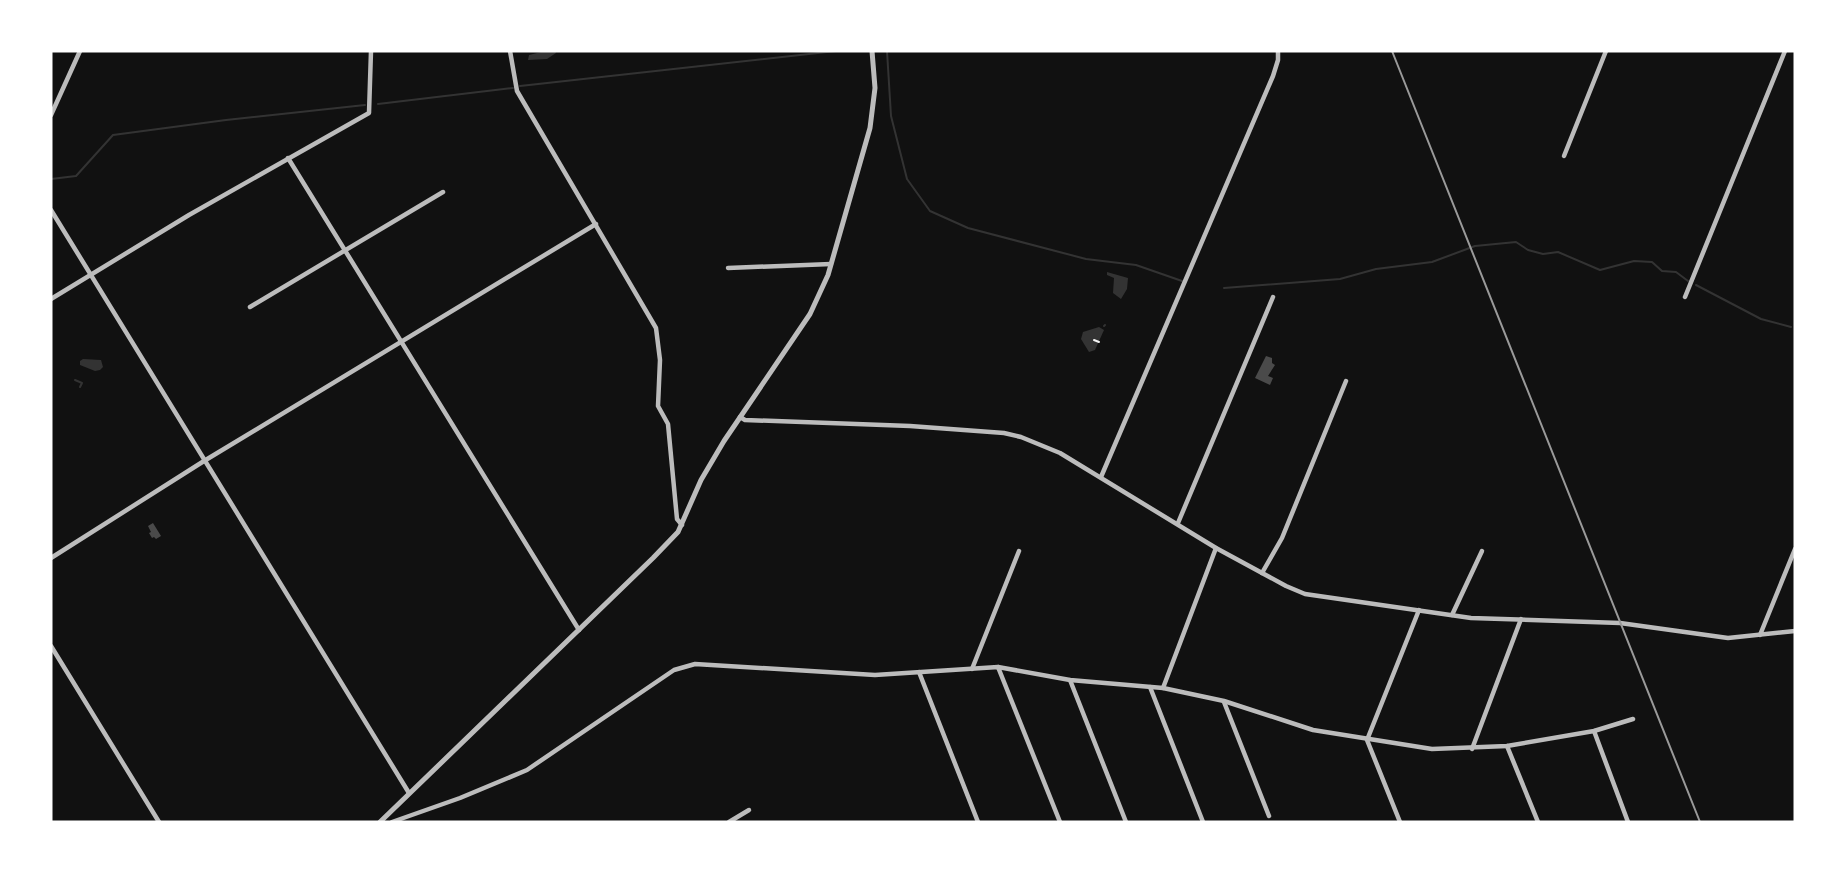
<svg xmlns="http://www.w3.org/2000/svg" width="1846" height="873" font-family="'PT Sans',sans-serif">
  <style>
    .water { fill: #333 }
    .lines { fill: none; stroke-linecap: round; stroke-linejoin: round }
    .stream { stroke: #333; stroke-width: 2 }
    .building { fill: #4a4a4a }
    .path { stroke: #f5f5f5; stroke-width: 2 }
    .minor { stroke: #bcbcbc; stroke-width: 4.5 }
    .tertiary { stroke: #bcbcbc; stroke-width: 5 }
    .rail { stroke: #9a9a9a; stroke-width: 2 }
  </style>
  <rect width="100%" height="100%" fill="#111"/>
  <!-- water -->
  <g class="water">
    <path d="M545,51H555L556,53L547,59L528,60L529,55Z"/>
    <path d="M1107,272L1128,278L1127,289L1121,299L1113,293L1114,278L1107,275Z"/>
    <path d="M1099,327L1104,330L1095,350L1089,352L1081,339L1083,332Z"/>
    <path d="M83,359L101,360L103,367L100,370L95,371L80,365V361Z"/>
  </g>
  <g class="lines">
    <!-- stream -->
    <g class="stream">
      <path d="M887,51L891,116L907,179L930,211L968,228L1086,259L1136,265L1182,281"/>
      <path d="M520,86L836,51"/>
      <path d="M378,104L513,88"/>
      <path d="M51,179L76,176L113,135L226,120L365,105"/>
      <path d="M1696,285L1761,319L1791,327"/>
      <path d="M1224,288L1340,279L1376,269L1432,262L1475,246L1516,242L1528,250L1543,254L1558,252L1600,270L1634,261L1652,262L1662,271L1676,272L1688,281"/>
      <path d="M1104,326L1105,325"/>
      <path d="M75,380L82,383L80,387"/>
    </g>
  </g>
  <!-- building -->
  <g class="building">
    <path d="M1266,356L1272,358V363L1275,365L1268,376L1273,378L1270,385L1255,378Z"/>
    <path d="M153,523L161,536L156,539L154,537L152,538L149,533L151,532L148,526Z"/>
  </g>
  <g class="lines">
    <!-- path -->
    <path class="path" d="M1094,340L1099,342"/>
    <!-- minor -->
    <g class="minor">
      <path d="M510,51L517,91L656,328L660,360L658,406L668,424L677,519L682,525"/>
      <path d="M51,115L80,51"/>
      <path d="M1564,156L1606,51"/>
      <path d="M288,158L579,630"/>
      <path d="M51,210L409,793"/>
      <path d="M728,268L831,264"/>
      <path d="M1685,297L1785,51"/>
      <path d="M51,299L189,215L369,113L371,51"/>
      <path d="M250,307L443,192"/>
      <path d="M740,417L745,420L910,426L1004,433L1021,437L1060,453L1216,548L1286,586L1305,594L1471,618L1620,623L1728,638L1795,631"/>
      <path d="M1101,477L1273,76L1278,60V51"/>
      <path d="M1178,523L1273,297"/>
      <path d="M51,558L204,461L596,224"/>
      <path d="M1262,573L1282,538L1346,381"/>
      <path d="M1452,615L1482,551"/>
      <path d="M1760,635L1795,549"/>
      <path d="M51,646L159,822"/>
      <path d="M998,667L1060,822"/>
      <path d="M972,669L1019,551"/>
      <path d="M919,672L978,822"/>
      <path d="M1070,680L1126,822"/>
      <path d="M1150,687L1203,822"/>
      <path d="M1163,688L1216,548"/>
      <path d="M1224,702L1269,816"/>
      <path d="M1594,731L1628,822"/>
      <path d="M1507,746L1538,822"/>
      <path d="M1472,749L1521,619"/>
      <path d="M392,822L460,798L527,770L674,670L695,664L875,675L998,667L1070,680L1163,688L1224,701L1313,730L1432,749L1507,746L1594,731L1633,719"/>
      <path d="M729,822L749,810"/>
      <path d="M1400,822L1367,740L1419,610"/>
    </g>
    <!-- tertiary -->
    <path class="tertiary" d="M380,822L653,558L678,532L701,480L724,441L810,314L828,275L870,128L875,88L872,51"/>
    <!-- rail -->
    <path class="rail" d="M1392,51L1700,822"/>
  </g>
  <!-- border -->
  <rect width="1846" height="873" fill="none" stroke="#ffffff" stroke-width="105"/>
</svg>
